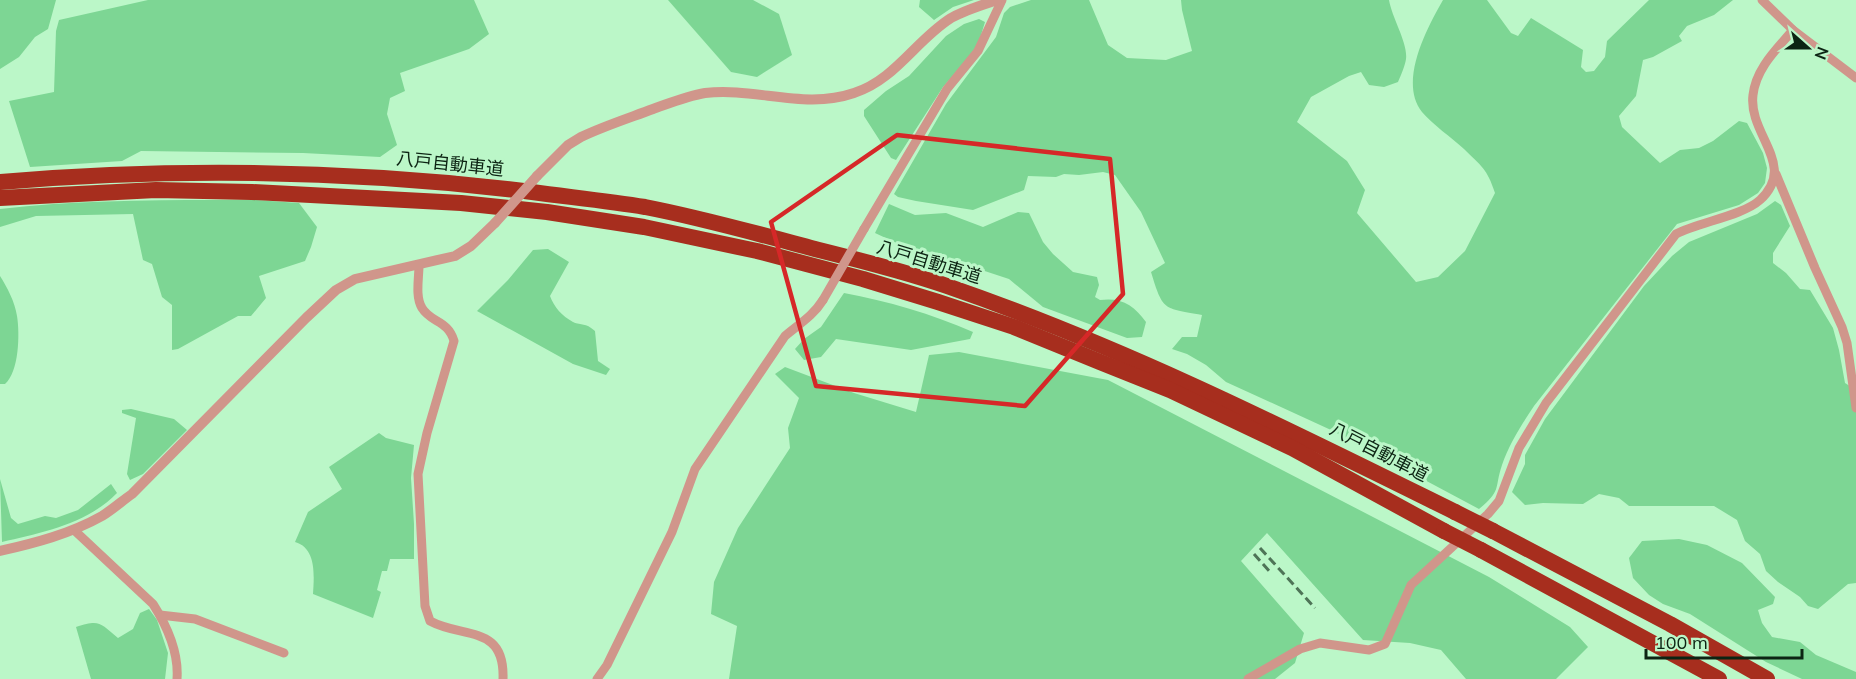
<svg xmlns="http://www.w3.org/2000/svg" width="1856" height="679" font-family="Mulish,'Noto Sans JP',sans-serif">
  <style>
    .green { fill: #7dd694 }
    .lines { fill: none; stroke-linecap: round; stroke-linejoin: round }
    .minor { stroke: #d0968b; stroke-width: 9 }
    .tertiary { stroke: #d0968b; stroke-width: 10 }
    .motorway { stroke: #a72e1e; stroke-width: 16 }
    .rail { stroke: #4e7457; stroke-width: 3; stroke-dasharray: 9 4.5; stroke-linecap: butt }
    .minor-bridge { stroke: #d0968b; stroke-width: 9 }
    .tertiary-bridge { stroke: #d0968b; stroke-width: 10 }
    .motorway-bridge { stroke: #a72e1e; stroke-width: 16 }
    .marked { fill: none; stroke: #d62828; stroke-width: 4.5; stroke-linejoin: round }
    .labels { text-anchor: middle; stroke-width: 6; stroke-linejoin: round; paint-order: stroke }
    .street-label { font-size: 18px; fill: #0c2413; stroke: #bbf7c8 }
  </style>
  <rect width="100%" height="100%" fill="#bbf7c8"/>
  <!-- green -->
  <g class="green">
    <path d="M0,0H56L48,29L35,37L19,57L0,69Z"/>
    <path d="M148,0H474L489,34L469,49L400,73L405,91L390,98L387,114L397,145L380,157L303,153L141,151L122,161L30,167L9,101L54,92L56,31L59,20Z"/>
    <path d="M668,0H753L779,14L792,55L757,77L731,72Z"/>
    <path d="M920,0H974L953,7L934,20L919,7Z"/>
    <path d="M1031,0H1089L1108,45L1127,58L1166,60L1192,51L1182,10L1181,0H1389C1392,18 1408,43 1406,59C1405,66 1401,75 1398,82L1384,87L1369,85L1361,72L1349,76L1311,97L1297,122L1347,161L1365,190L1357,213L1416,282L1438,277L1465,251L1495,193C1487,168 1481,166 1464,149C1452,138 1432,124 1422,112C1398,82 1427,28 1443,0H1487L1511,33L1518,36L1531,18L1583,50L1581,67L1586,72L1594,71L1605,57L1607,41L1649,0H1733L1714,15L1687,26L1679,36L1682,41L1653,57L1643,60L1636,96L1619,116L1622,127L1660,163L1680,150L1699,148L1713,141L1739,121L1747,123L1763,153L1767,168L1765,183L1758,193L1739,205L1677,224L1534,406C1522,424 1509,444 1502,465C1494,489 1502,490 1479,509L1331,430L1226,382L1206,365L1187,354L1172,349L1182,337H1197L1202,315C1163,308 1163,311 1151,272L1165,263L1141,212L1115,175L1103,172L1079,175L1064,174L1056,177L1028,176L1024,190L973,210L916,201L898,197L894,194L946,104L996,37L1004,13L1010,7Z"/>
    <path d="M979,19L985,22L977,48L943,87L896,160L891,158L864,116V110L886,91L909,76L946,36L964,24Z"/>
    <path d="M256,200L299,203L317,227L311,247L305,261L259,276L266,298L251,316H238L178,349L172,350V305L162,297L152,264L143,260L133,214L36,216L0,227V209C85,199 171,200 256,200Z"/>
    <path d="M1775,201L1781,205L1790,226L1773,253V263L1786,273L1800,289L1810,290L1833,328L1839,350L1845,383L1856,390V583L1848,584L1818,609L1808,606L1800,597L1778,582L1766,571L1760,554L1745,541L1737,520L1714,506H1629L1619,498L1599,494L1583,504L1543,503L1525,505L1512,492L1525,464V455L1545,419L1644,286L1672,256L1689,242L1757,214Z"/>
    <path d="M889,204L915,215L946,213L983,227L1018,212L1029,213L1043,242L1053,254L1073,272L1097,277L1099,285L1095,297L1100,300C1121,297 1134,305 1146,322L1142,337L1127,338L1043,307L1009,279L930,253H918L875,233Z"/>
    <path d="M548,249L569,262L550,296C554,307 562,316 573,322C582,326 585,322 595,331L598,361L610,369L606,375L573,364L477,311L508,280L533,250Z"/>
    <path d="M0,276C7,287 15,302 17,316C20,334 19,372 5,384H0Z"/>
    <path d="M844,293C887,301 932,314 973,332L970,339L911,350L836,339L821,357L804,360L795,349L804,339L821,327Z"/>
    <path d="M959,352L1108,380L1489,577L1570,627L1588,647L1556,679H1466L1441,650L1410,643L1363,640L1267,533L1241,561L1304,633L1295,663L1275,679H729L737,626L711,614L714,582L738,528L790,448L788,428L799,398L775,374L785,367L854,393L916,412L929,355Z"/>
    <path d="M131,409L174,419L187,430L143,474L130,480L127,474L136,418L122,413V410Z"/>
    <path d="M379,433L386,438L414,445L411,478L414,524V559H390L387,571H382L377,590L381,592L373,618L313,594C314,577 317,548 295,542L308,512L342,489L329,467Z"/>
    <path d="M0,479L11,518L18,524L45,516L56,518L78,510L111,484L117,493C87,524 41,533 2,542Z"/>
    <path d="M1679,539L1707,545L1742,563L1775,597L1773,604L1758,610L1762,623L1772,637L1800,642L1816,655L1856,672V679H1802L1766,662L1690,614L1663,604L1649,595L1633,578L1629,558L1642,541Z"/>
    <path d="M149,609L157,620L168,653L165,679H91L76,627C100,619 100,623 118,638L133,629L140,613Z"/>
  </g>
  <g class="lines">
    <!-- minor -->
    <g class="minor">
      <path d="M1762,0L1793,30L1856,78"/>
      <path d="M1776,174L1815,268L1842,327L1847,343L1856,408"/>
      <path d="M864,229L947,89L978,51L1002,0"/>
      <path d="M419,265C419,278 415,297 422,308C431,323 448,320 454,341L427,433L418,474L425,606L430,621C463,639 505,624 503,679"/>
      <path d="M74,530L153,604C167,626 179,652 177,679"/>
      <path d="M160,615L195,619L284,653"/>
      <path d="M597,679L607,665L672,532L695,469L785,336C799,324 813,316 823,300"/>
      <path d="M1248,679L1300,649L1320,643L1369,650L1385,644L1411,585L1488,514L1499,501L1519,448L1546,403L1676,234C1699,222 1742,216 1760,200C1798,165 1748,135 1753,95C1756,68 1777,49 1793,30"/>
    </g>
    <!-- tertiary -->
    <g class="tertiary">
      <path d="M537,176L568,145L581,137C604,126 629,118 653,109C670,103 687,96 705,93C755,87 805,110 854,93C895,80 916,40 951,18C965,10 982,5 997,0"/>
      <path d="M0,551C35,543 70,534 102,516C112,510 122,501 132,494L306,318L336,290L355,279L455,256L471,246L495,223"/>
    </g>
    <!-- motorway -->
    <g class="motorway">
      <path d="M0,182C180,167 353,170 532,192C569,197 608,201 645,207C702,218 759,234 815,249C859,260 904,271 947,286C1124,347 1287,429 1455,512"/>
      <path d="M0,198L156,190L252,192L461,203L547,212L644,227L757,251L863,279L938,302L1014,327L1100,362L1170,390L1292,448L1444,531"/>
      <path d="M1493,531L1670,624L1767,679"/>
      <path d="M1481,550L1719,679"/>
    </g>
    <!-- rail -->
    <g class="rail">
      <path d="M1260,548L1315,608"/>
      <path d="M1254,554L1270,572"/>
    </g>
    <!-- minor-bridge -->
    <path class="minor-bridge" d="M823,300L864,229"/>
    <!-- tertiary-bridge -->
    <path class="tertiary-bridge" d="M495,223L537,176"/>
    <!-- motorway-bridge -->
    <g class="motorway-bridge">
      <path d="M1455,512L1493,531"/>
      <path d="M1444,531L1481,550"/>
    </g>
  </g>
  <!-- marked area -->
  <path class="marked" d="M897,135L1110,159L1123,294L1025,406L816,386L771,222Z"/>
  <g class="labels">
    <!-- street labels -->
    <g class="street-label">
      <text transform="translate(450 164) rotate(6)" y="6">八戸自動車道</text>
      <text transform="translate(929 262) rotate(17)" y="6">八戸自動車道</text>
      <text transform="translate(1379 452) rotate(27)" y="6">八戸自動車道</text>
    </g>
  </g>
  <!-- north arrow -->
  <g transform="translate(1808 48) rotate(111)" stroke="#bbf7c8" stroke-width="4.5" paint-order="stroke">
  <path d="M0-4.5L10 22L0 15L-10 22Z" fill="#0c2413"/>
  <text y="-9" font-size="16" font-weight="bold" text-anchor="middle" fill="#0c2413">N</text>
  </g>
  <!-- scale -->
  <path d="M1646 649v9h156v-9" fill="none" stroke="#0c2413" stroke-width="3"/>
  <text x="1655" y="649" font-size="18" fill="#0c2413" stroke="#bbf7c8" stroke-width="4.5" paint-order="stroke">100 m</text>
</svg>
